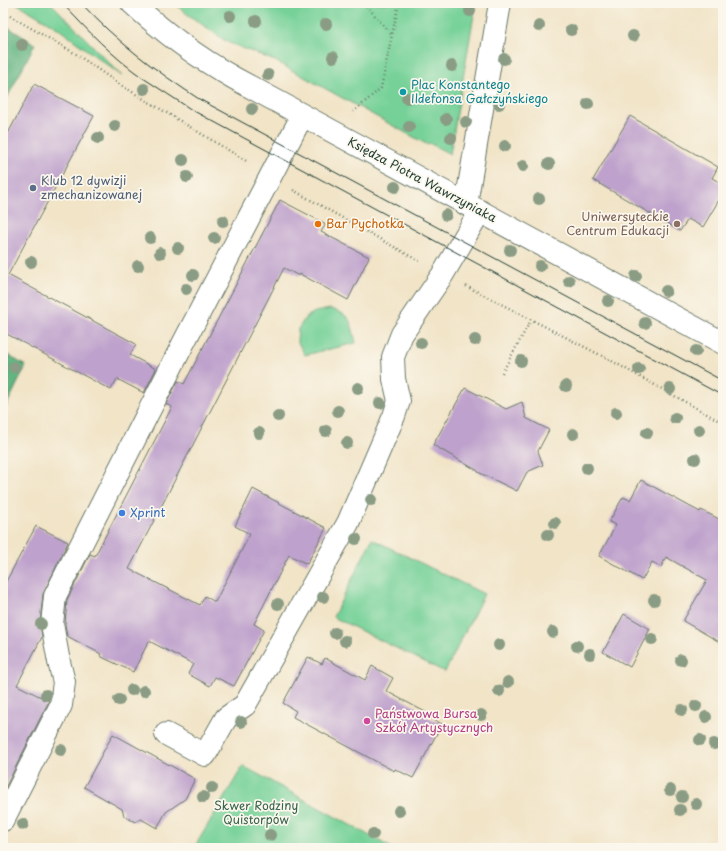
<svg xmlns="http://www.w3.org/2000/svg" width="726" height="851" font-family="'Playpen Sans',sans-serif">
  <style>
    .green { fill: #76d198; stroke: #4a8766 }
    .forest { fill: #60b380; stroke: #40785a }
    .building { fill: #bea1cc }
    .lines { fill: none; stroke-linecap: round; stroke-linejoin: round }
    .minor-casing { stroke: #687767; stroke-width: 24 }
    .path { stroke: #687767; stroke-width: 2.5; stroke-dasharray: 1 3; stroke-linecap: butt }
    .minor { stroke: #fff; stroke-width: 22 }
    .tram { stroke: #1f3d34; stroke-width: 1 }
    .tree { fill: #8a9c84 }
    .culture-dot { fill: #0f9aa8; stroke: #fbf7ec; stroke-width: 1.5 }
    .service-dot { fill: #5c6f8a; stroke: #fbf7ec; stroke-width: 1.5 }
    .food-dot { fill: #e8710a; stroke: #fbf7ec; stroke-width: 1.5 }
    .education-dot { fill: #8d6e63; stroke: #fbf7ec; stroke-width: 1.5 }
    .shop-dot { fill: #3f7fe0; stroke: #fbf7ec; stroke-width: 1.5 }
    .hotel-dot { fill: #d1479c; stroke: #fbf7ec; stroke-width: 1.5 }
    .labels { text-anchor: middle; stroke-width: 3.5; stroke-linejoin: round; paint-order: stroke }
    .culture-label { font-size: 12px; fill: #0d838f; stroke: #fbf7ec; text-anchor: start }
    .street-label { font-size: 12px; fill: #1f3d34; stroke: #fbf7ec }
    .service-label { font-size: 12px; fill: #4e5e75; stroke: #fbf7ec; text-anchor: start }
    .education-label { font-size: 12px; fill: #785e54; stroke: #fbf7ec; text-anchor: end }
    .food-label { font-size: 12px; fill: #c56008; stroke: #fbf7ec; text-anchor: start }
    .shop-label { font-size: 12px; fill: #366cbe; stroke: #fbf7ec; text-anchor: start }
    .hotel-label { font-size: 12px; fill: #b23c85; stroke: #fbf7ec; text-anchor: start }
    .park-label { font-size: 12px; fill: #35624d; stroke: #fbf7ec }
  </style>
  <rect width="100%" height="100%" fill="#fbf7ec"/>
  <filter id="ink" filterUnits="userSpaceOnUse"><feTurbulence type="fractalNoise" baseFrequency=".025" numOctaves="2"/><feDisplacementMap in="SourceGraphic" scale="8" xChannelSelector="R" yChannelSelector="G"/><feConvolveMatrix kernelMatrix="1 2 1 2 8 2 1 2 1" color-interpolation-filters="sRGB"/></filter>
  <filter id="wash" filterUnits="userSpaceOnUse"><feTurbulence type="fractalNoise" baseFrequency=".012" numOctaves="4" result="noise"/><feDisplacementMap in="SourceGraphic" scale="16" xChannelSelector="R" yChannelSelector="G"/><feGaussianBlur stdDeviation="0.9" result="paint"/><feColorMatrix in="noise" values="0 0 0 0 0 0 0 0 0 0 0 0 0 0 0 0 0 1.4 0 .05"/><feComposite in="paint" operator="in"/></filter>
  <g filter="url(#wash)">
    <rect width="100%" height="100%" fill="#f1e4c7"/>
    <!-- green -->
    <g class="green">
      <path d="M16,3H51L122,76L56,27Z"/>
      <path d="M174,3H476L450,154L429,143L428,145L275,61L227,42L187,14Z"/>
      <path d="M330,309C352,314 351,323 356,343L305,355L297,341L298,329L306,317L315,312Z"/>
      <path d="M372,539L484,594L445,672L333,617Z"/>
      <path d="M243,766L392,848H194Z"/>
    </g>
    <!-- forest -->
    <g class="forest">
      <path d="M3,24L35,44L3,106Z"/>
      <path d="M3,352L26,366L3,413Z"/>
    </g>
    <g id="blocks">
      <!-- building -->
      <g class="building">
        <path d="M34,84L94,116L8,275L136,344L130,355L156,369L144,393L117,379L111,390L3,332V143Z"/>
        <path d="M630,116L718,167L712,178L723,184V193L703,227L688,219L680,231L593,180Z"/>
        <path d="M280,200L326,224L321,232L369,257L348,300L300,274L299,276L284,268L129,569L200,605L205,596L215,602L250,534L235,526L253,489L326,528L307,564L289,555L254,624L264,630L234,686L215,677L210,686L188,674L193,664L149,641L133,672L100,656L101,654L67,636L65,624L67,600L90,554L95,556L172,407L166,404L178,381L184,384Z"/>
        <path d="M465,388L506,409L522,402L526,418L549,430L538,451L543,465L527,472L517,491L478,472V471L433,445Z"/>
        <path d="M641,480L700,512L701,510L723,521V644L683,621L707,580L666,557L661,567L652,562L642,580L599,556L616,525L609,522L623,497L630,500Z"/>
        <path d="M36,526L68,542L43,594L40,623L42,637L17,685L49,701L3,792V587Z"/>
        <path d="M624,614L650,629L630,667L603,652Z"/>
        <path d="M308,657L322,664L325,658L365,680L372,666L393,678L386,691L427,713L426,716L442,724L413,778L395,769L394,771L293,717L296,711L283,703Z"/>
        <path d="M113,734L195,779L185,799L166,812L157,828L141,819L135,822L124,816L122,809L84,787Z"/>
      </g>
    </g>
  </g>
  <g filter="url(#ink)">
    <use href="#blocks" fill-opacity="0" stroke="#687767" stroke-width="1"/>
    <g class="lines">
      <defs>
        <g id="minor">
          <path d="M132,3C163,32 197,57 234,78L723,343"/>
          <path d="M466,204L500,3"/>
          <path d="M166,734L205,755L226,718L245,705L348,523L394,416L399,401L394,379L393,357L402,334L443,274L480,211"/>
          <path d="M3,820L61,705L64,682L59,662L52,624L55,596L184,342L302,116"/>
        </g>
      </defs>
      <!-- minor casing -->
      <use href="#minor" class="minor-casing"/>
      <!-- path -->
      <g class="path">
        <path d="M364,3L392,35L399,3"/>
        <path d="M3,12L76,54L119,84L248,162"/>
        <path d="M353,112L381,88L392,35"/>
        <path d="M293,190L419,261"/>
        <path d="M466,286L610,360L723,423"/>
        <path d="M502,373L531,320"/>
      </g>
      <!-- minor -->
      <use href="#minor" class="minor"/>
      <!-- tram -->
      <g class="tram">
        <path d="M62,3C87,30 113,57 143,78C159,89 176,99 192,110L723,396"/>
        <path d="M81,3C116,41 156,71 199,99L723,381"/>
      </g>
    </g>
    <!-- trees -->
    <g class="tree">
      <circle cx="470" cy="11" r="6"/>
      <circle cx="230" cy="16" r="6"/>
      <circle cx="256" cy="21" r="6"/>
      <circle cx="326" cy="24" r="6"/>
      <circle cx="539" cy="26" r="6"/>
      <circle cx="571" cy="30" r="6"/>
      <circle cx="633" cy="36" r="6"/>
      <circle cx="22" cy="45" r="6"/>
      <circle cx="333" cy="57" r="6"/>
      <circle cx="504" cy="59" r="6"/>
      <circle cx="452" cy="66" r="6"/>
      <circle cx="268" cy="75" r="6"/>
      <circle cx="144" cy="89" r="6"/>
      <circle cx="407" cy="98" r="6"/>
      <circle cx="499" cy="104" r="6"/>
      <circle cx="588" cy="104" r="6"/>
      <circle cx="252" cy="109" r="6"/>
      <circle cx="446" cy="119" r="6"/>
      <circle cx="466" cy="122" r="6"/>
      <circle cx="115" cy="126" r="6"/>
      <circle cx="409" cy="127" r="6"/>
      <circle cx="98" cy="138" r="6"/>
      <circle cx="451" cy="138" r="6"/>
      <circle cx="505" cy="146" r="6"/>
      <circle cx="183" cy="160" r="6"/>
      <circle cx="549" cy="164" r="6"/>
      <circle cx="523" cy="166" r="6"/>
      <circle cx="187" cy="177" r="6"/>
      <circle cx="395" cy="187" r="6"/>
      <circle cx="539" cy="199" r="6"/>
      <circle cx="446" cy="215" r="6"/>
      <circle cx="223" cy="221" r="6"/>
      <circle cx="150" cy="238" r="6"/>
      <circle cx="214" cy="238" r="6"/>
      <circle cx="178" cy="248" r="6"/>
      <circle cx="510" cy="250" r="6"/>
      <circle cx="160" cy="253" r="6"/>
      <circle cx="31" cy="262" r="6"/>
      <circle cx="138" cy="266" r="6"/>
      <circle cx="540" cy="266" r="6"/>
      <circle cx="193" cy="275" r="6"/>
      <circle cx="636" cy="276" r="6"/>
      <circle cx="569" cy="281" r="6"/>
      <circle cx="186" cy="289" r="6"/>
      <circle cx="666" cy="291" r="6"/>
      <circle cx="608" cy="301" r="6"/>
      <circle cx="645" cy="323" r="6"/>
      <circle cx="475" cy="340" r="6"/>
      <circle cx="421" cy="343" r="6"/>
      <circle cx="696" cy="351" r="6"/>
      <circle cx="521" cy="361" r="6"/>
      <circle cx="14" cy="367" r="6"/>
      <circle cx="639" cy="369" r="6"/>
      <circle cx="566" cy="386" r="6"/>
      <circle cx="358" cy="388" r="6"/>
      <circle cx="670" cy="389" r="6"/>
      <circle cx="380" cy="403" r="6"/>
      <circle cx="338" cy="411" r="6"/>
      <circle cx="616" cy="413" r="6"/>
      <circle cx="278" cy="416" r="6"/>
      <circle cx="675" cy="418" r="6"/>
      <circle cx="699" cy="430" r="6"/>
      <circle cx="326" cy="431" r="6"/>
      <circle cx="259" cy="433" r="6"/>
      <circle cx="647" cy="433" r="6"/>
      <circle cx="573" cy="434" r="6"/>
      <circle cx="347" cy="443" r="6"/>
      <circle cx="695" cy="459" r="6"/>
      <circle cx="587" cy="468" r="6"/>
      <circle cx="371" cy="500" r="6"/>
      <circle cx="555" cy="523" r="6"/>
      <circle cx="548" cy="535" r="6"/>
      <circle cx="356" cy="539" r="6"/>
      <circle cx="323" cy="597" r="6"/>
      <circle cx="654" cy="600" r="6"/>
      <circle cx="278" cy="604" r="6"/>
      <circle cx="41" cy="624" r="6"/>
      <circle cx="553" cy="632" r="6"/>
      <circle cx="335" cy="633" r="6"/>
      <circle cx="652" cy="639" r="6"/>
      <circle cx="345" cy="641" r="6"/>
      <circle cx="499" cy="645" r="6"/>
      <circle cx="577" cy="646" r="6"/>
      <circle cx="590" cy="654" r="6"/>
      <circle cx="681" cy="660" r="6"/>
      <circle cx="508" cy="682" r="6"/>
      <circle cx="132" cy="690" r="6"/>
      <circle cx="144" cy="691" r="6"/>
      <circle cx="499" cy="691" r="6"/>
      <circle cx="46" cy="695" r="6"/>
      <circle cx="119" cy="700" r="6"/>
      <circle cx="696" cy="706" r="6"/>
      <circle cx="682" cy="710" r="6"/>
      <circle cx="481" cy="715" r="6"/>
      <circle cx="706" cy="717" r="6"/>
      <circle cx="241" cy="722" r="6"/>
      <circle cx="700" cy="740" r="6"/>
      <circle cx="714" cy="744" r="6"/>
      <circle cx="61" cy="750" r="6"/>
      <circle cx="212" cy="788" r="6"/>
      <circle cx="670" cy="790" r="6"/>
      <circle cx="203" cy="797" r="6"/>
      <circle cx="682" cy="797" r="6"/>
      <circle cx="696" cy="804" r="6"/>
      <circle cx="680" cy="810" r="6"/>
      <circle cx="399" cy="811" r="6"/>
      <circle cx="23" cy="824" r="6"/>
      <circle cx="373" cy="834" r="6"/>
      <circle cx="270" cy="835" r="6"/>
    </g>
  </g>
  <!-- markers -->
  <circle class="culture-dot" cx="403" cy="92" r="4"/>
  <circle class="service-dot" cx="33" cy="188" r="4"/>
  <circle class="food-dot" cx="318" cy="224" r="4"/>
  <circle class="education-dot" cx="677" cy="224" r="4"/>
  <circle class="shop-dot" cx="122" cy="513" r="4"/>
  <circle class="hotel-dot" cx="367" cy="721" r="4"/>
  <g class="labels">
    <!-- culture labels -->
    <g class="culture-label">
      <text x="411" y="89">Plac Konstantego<tspan x="411" dy="14">Ildefonsa Gałczyńskiego</tspan></text>
    </g>
    <!-- street labels -->
    <g class="street-label">
      <text transform="translate(422 180) rotate(28)" y="4">Księdza Piotra Wawrzyniaka</text>
    </g>
    <!-- service labels -->
    <g class="service-label">
      <text x="41" y="185">Klub 12 dywizji<tspan x="41" dy="14">zmechanizowanej</tspan></text>
    </g>
    <!-- education labels -->
    <g class="education-label">
      <text x="669" y="221">Uniwersyteckie<tspan x="669" dy="14">Centrum Edukacji</tspan></text>
    </g>
    <!-- food labels -->
    <g class="food-label">
      <text x="326" y="228">Bar Pychotka</text>
    </g>
    <!-- shop labels -->
    <g class="shop-label">
      <text x="130" y="517">Xprint</text>
    </g>
    <!-- hotel labels -->
    <g class="hotel-label">
      <text x="375" y="718">Państwowa Bursa<tspan x="375" dy="14">Szkół Artystycznych</tspan></text>
    </g>
    <!-- park labels -->
    <g class="park-label">
      <text x="256" y="810">Skwer Rodziny<tspan x="256" dy="14">Quistorpów</tspan></text>
    </g>
  </g>
  <!-- margin -->
  <rect width="726" height="851" fill="none" stroke="#fbf7ec" stroke-width="16"/>
</svg>
